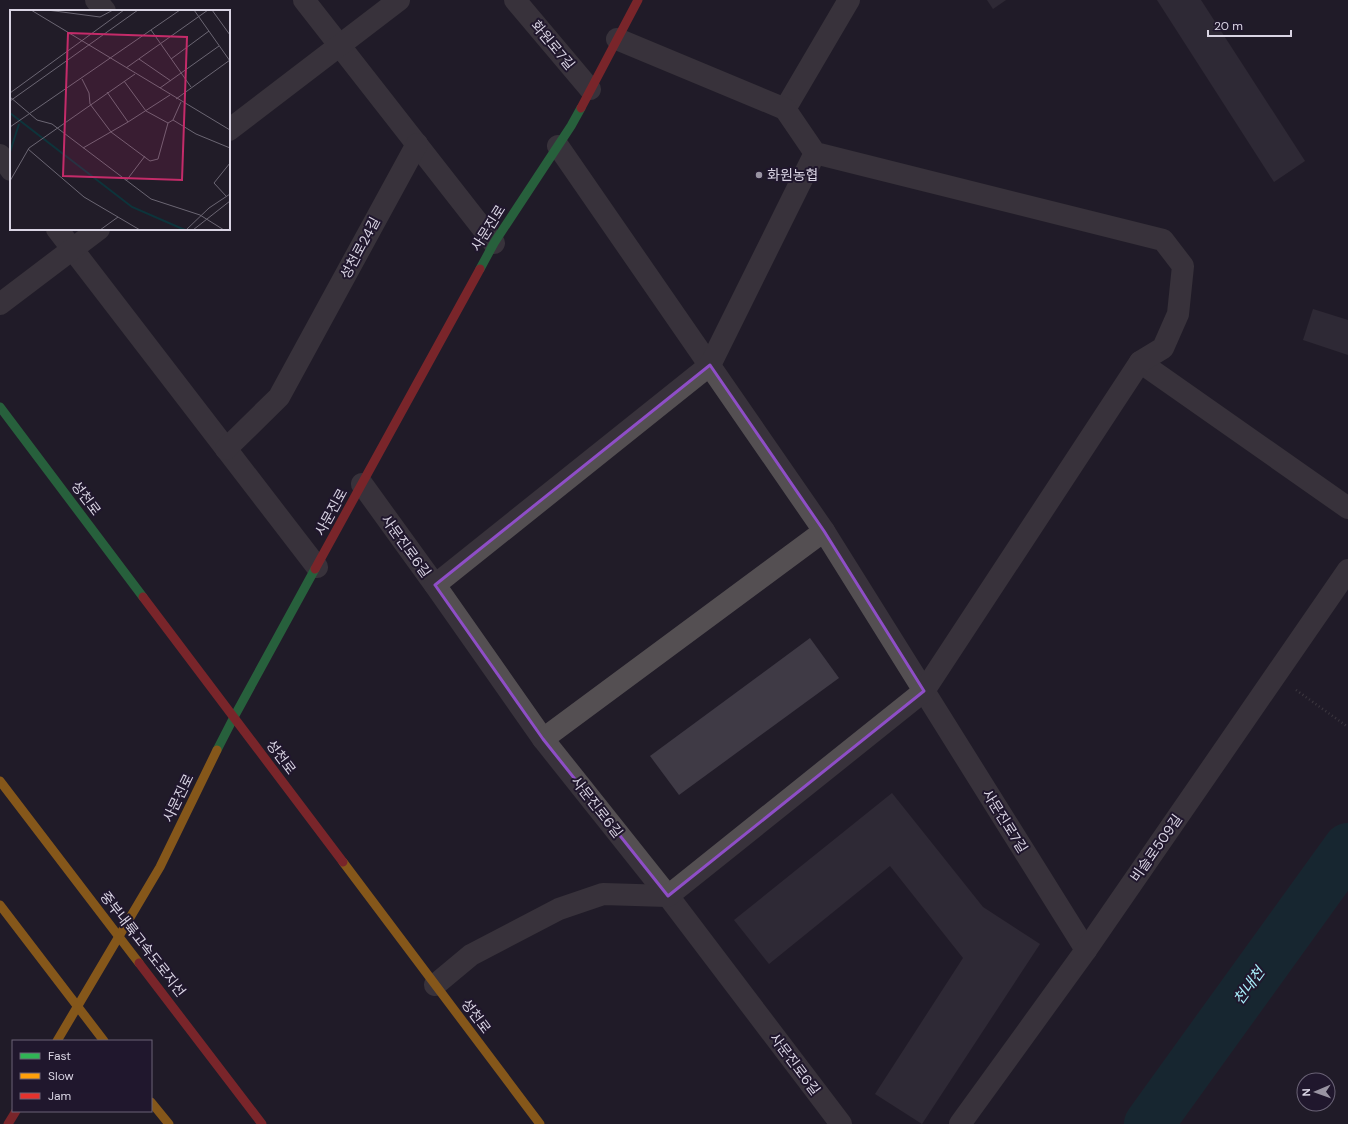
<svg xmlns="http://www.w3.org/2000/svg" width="1348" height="1124" font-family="'DM Sans','Noto Sans KR',sans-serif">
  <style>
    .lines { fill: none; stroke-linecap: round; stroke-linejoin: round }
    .river { stroke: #0d343b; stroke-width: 50 }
    .building { fill: #3f3a45 }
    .path { stroke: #5c585c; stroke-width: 2.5; stroke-dasharray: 1 3; stroke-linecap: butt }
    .street { stroke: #544f52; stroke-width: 22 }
    .fast { stroke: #30b455; stroke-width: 9 }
    .slow { stroke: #ff9f0a; stroke-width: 9 }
    .jam { stroke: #e5322d; stroke-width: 9 }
    .marked { fill: none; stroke: #8e4ec6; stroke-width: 3; stroke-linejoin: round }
    .poi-dot { fill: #9994a2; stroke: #20172d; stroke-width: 1.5 }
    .labels { text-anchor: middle; stroke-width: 4; stroke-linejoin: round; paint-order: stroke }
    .street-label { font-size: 14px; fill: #d9d4e3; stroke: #20172d }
    .poi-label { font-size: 14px; fill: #d9d4e3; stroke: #20172d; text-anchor: start }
    .water-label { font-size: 15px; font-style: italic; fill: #a9eefb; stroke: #20172d }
    .inset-river { fill: none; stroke: #0d343b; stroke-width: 2 }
    .inset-road { fill: none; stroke: #6b6673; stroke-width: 1 }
    .view { fill: #c42b69; fill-opacity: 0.15; stroke: #c42b69; stroke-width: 2 }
    .inset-edge { fill: none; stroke: #d9d4e3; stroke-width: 2 }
  </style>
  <rect width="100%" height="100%" fill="#211c28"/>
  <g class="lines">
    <!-- river -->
    <path class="river" d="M1149,1124L1348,848"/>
  </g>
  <!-- building -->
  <g class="building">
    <path d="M987,0H1006L993,9Z"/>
    <path d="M1157,0H1201L1305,161L1274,182Z"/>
    <path d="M1313,309L1348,320V355L1303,340Z"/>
    <path d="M810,638L839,678L679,795L650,756Z"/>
    <path d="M892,793L983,907L1040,944L922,1124L875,1094L963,958L890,866L769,964L734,920Z"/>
  </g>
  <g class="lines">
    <!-- path -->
    <path class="path" d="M1296,690L1348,727"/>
    <!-- street -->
    <g class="street">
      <path d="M96,0L105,11"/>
      <path d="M304,0L494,243"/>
      <path d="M515,0L590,89"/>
      <path d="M785,109L849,0"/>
      <path d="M229,130L399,0"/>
      <path d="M558,146L824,531"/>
      <path d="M0,155L11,170"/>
      <path d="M57,229L317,567"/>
      <path d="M0,304L99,229"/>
      <path d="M1140,362L1348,508"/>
      <path d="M226,449L279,397L417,144"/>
      <path d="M362,484L435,585L543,739L668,896L841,1124"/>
      <path d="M435,585L710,365L815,153"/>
      <path d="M543,739L824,531L1086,950"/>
      <path d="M435,985L471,955L559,909L603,894L668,896L924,691L1140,362L1163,348L1178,314L1183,266L1163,240L815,153L785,109L617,39"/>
      <path d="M960,1124L1086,950L1348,570"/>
    </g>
    <!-- fast -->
    <g class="fast">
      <path d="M480,269L494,243L571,126L581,108"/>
      <path d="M0,407L143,597"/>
      <path d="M217,750L234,717L315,569"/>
    </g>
    <!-- slow -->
    <g class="slow">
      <path d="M0,781L139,963"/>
      <path d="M343,862L540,1124"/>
      <path d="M0,905L104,1041"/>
      <path d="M57,1041L160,867L217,750"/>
      <path d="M151,1102L169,1124"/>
    </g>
    <!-- jam -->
    <g class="jam">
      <path d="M581,108L638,0"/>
      <path d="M315,569L480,269"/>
      <path d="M143,597L343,862"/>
      <path d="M139,963L262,1124"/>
      <path d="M8,1124L16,1111"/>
    </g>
  </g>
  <!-- marked area -->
  <path d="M0 0H1348V1124H0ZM710,365L824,531L924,691L668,896L543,739L435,585Z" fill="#211c28" fill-opacity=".55" fill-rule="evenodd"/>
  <path class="marked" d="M710,365L824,531L924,691L668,896L543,739L435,585Z"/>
  <!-- markers -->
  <circle class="poi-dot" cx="759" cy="175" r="4"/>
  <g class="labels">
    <!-- street labels -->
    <g class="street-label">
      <text transform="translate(553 45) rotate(50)" y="5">화원로7길</text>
      <text transform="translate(488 228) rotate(-58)" y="5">사문진로</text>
      <text transform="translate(360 248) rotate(-62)" y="5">성천로24길</text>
      <text transform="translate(86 498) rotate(53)" y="5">성천로</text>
      <text transform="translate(331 512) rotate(-61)" y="5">사문진로</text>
      <text transform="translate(406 546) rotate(54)" y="5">사문진로6길</text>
      <text transform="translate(281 757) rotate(53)" y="5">성천로</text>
      <text transform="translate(178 798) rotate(-64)" y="5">사문진로</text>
      <text transform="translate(597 807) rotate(52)" y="5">사문진로6길</text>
      <text transform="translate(1005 821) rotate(58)" y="5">사문진로7길</text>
      <text transform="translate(1156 848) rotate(-55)" y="5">비슬로509길</text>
      <text transform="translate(143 944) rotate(52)" y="5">중부내륙고속도로지선</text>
      <text transform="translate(476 1016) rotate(53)" y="5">성천로</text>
      <text transform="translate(795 1064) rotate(53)" y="5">사문진로6길</text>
    </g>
    <!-- poi labels -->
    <g class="poi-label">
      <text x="767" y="180">화원농협</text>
    </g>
    <!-- water labels -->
    <g class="water-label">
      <text transform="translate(1249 986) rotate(-54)" y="5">천내천</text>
    </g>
  </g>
  <!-- overview -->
  <g transform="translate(10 10)">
    <rect width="220" height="220" fill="#211c28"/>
    <path class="inset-river" d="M0,103L122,197L175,220M0,142L9,114"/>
    <path class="inset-road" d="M21,0L220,120M37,0L90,7L103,0M184,0L220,51M202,0L220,25M141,20L181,77M129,49L161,71M161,49L199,21M116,58L198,0M72,69L79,83L80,94L101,122L140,151L148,149L158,113L163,110L171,92M114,71L136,101L158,113M150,78L209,36M0,83L114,0M0,87L27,110L42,114L141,189L190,205L214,220M166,89L220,50M0,91L128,0M163,110L186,124L220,138M118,112L160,85M0,117L170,0M73,138L118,112L97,82M18,139L74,187L130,220M0,171L19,138L125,64M116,171L135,146M216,186L204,173L220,153M90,220L108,207M176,220L199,198L220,184M183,220L220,191"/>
    <path class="view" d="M58,23L177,27L172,170L53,166Z"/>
    <rect width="220" height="220" class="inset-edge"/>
  </g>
  <!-- legend -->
  <rect x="12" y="1040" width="140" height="72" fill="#20172d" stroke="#6a6376"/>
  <rect x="20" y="1053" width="20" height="6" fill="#30b455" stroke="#6a6376"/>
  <text x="48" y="1060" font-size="12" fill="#d9d4e3">Fast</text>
  <rect x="20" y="1073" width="20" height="6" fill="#ff9f0a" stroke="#6a6376"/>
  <text x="48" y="1080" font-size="12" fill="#d9d4e3">Slow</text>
  <rect x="20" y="1093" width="20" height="6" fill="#e5322d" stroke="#6a6376"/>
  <text x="48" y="1100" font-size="12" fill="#d9d4e3">Jam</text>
  <!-- north arrow -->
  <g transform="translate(1316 1092) rotate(268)"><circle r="19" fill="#20172d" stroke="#6a6376"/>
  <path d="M0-3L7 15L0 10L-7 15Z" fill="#9994a2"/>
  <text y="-6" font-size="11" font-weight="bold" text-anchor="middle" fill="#d9d4e3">N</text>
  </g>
  <!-- scale -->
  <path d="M1208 30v6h83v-6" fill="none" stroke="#d9d4e3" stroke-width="2"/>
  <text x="1214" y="30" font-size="12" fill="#d9d4e3" stroke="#20172d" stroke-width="3" paint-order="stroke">20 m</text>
</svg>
